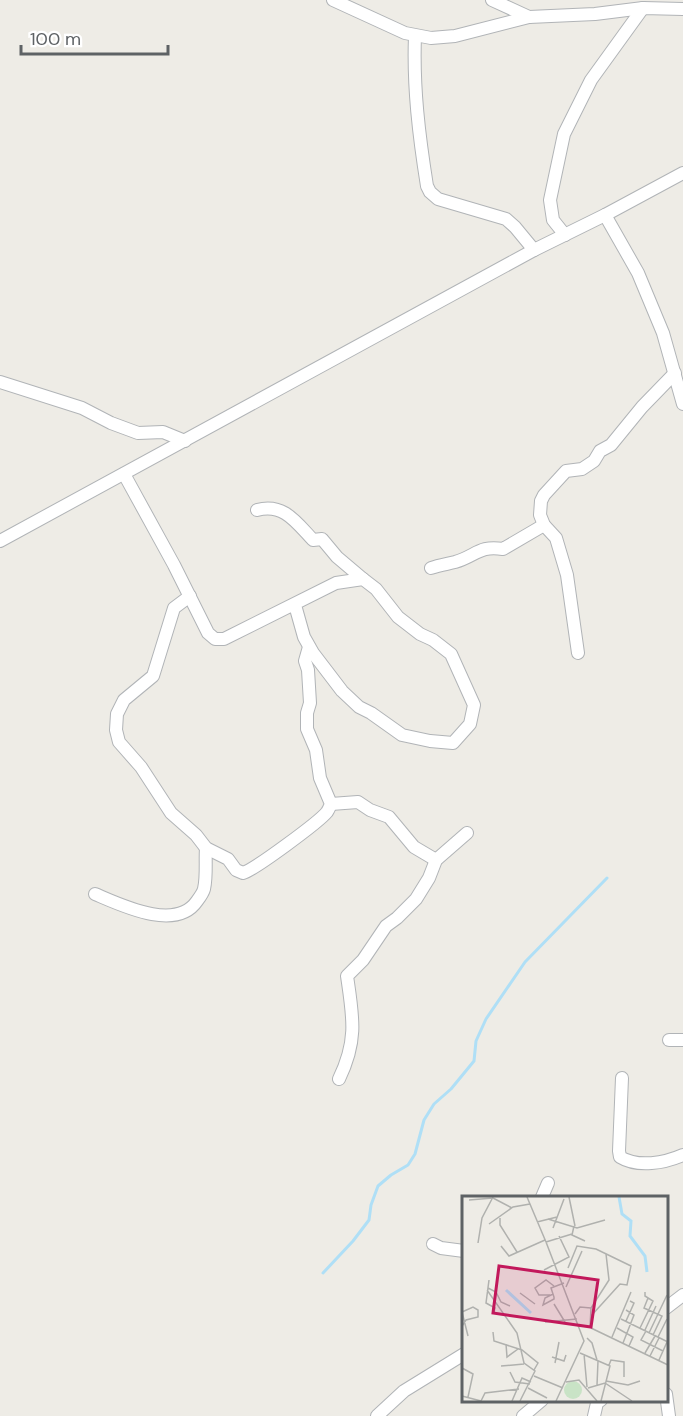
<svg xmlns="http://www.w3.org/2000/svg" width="683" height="1416" font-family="'DM Sans',sans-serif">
<rect width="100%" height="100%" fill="#eeece6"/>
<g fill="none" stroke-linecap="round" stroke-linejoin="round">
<!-- stream -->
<path stroke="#afdff6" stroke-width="3" d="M 323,1273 L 353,1241 L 369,1220 L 371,1205 L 378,1186 L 391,1175 L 408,1165 L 415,1154 L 424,1120 L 434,1104 L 451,1089 L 474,1061 L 476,1041 L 486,1019 L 525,962 L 607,878"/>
<!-- minor casing -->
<g stroke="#b1b4b7" stroke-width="14">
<g id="minor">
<path d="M 333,0 L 405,33 L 431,38 L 455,36 L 529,17 L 595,14 L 643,8 L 683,9"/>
<path d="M 492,0 L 529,17"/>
<path d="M 415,36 C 413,87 419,136 427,186 L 430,192 L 438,199 L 506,219 L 515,227 L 534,250"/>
<path d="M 605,215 L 638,273 L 663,333 L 683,404"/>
<path d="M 565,235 L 553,220 L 550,200 L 564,134 L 591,80 L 643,8"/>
<path d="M 0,382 L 82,408 L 111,423 L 138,433 L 163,432 L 185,441"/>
<path d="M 124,474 L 174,565 L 208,633 L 215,639 L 224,639 L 336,583 L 363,579 L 376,589 L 398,617 L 420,634 L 433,640 L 451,654 L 474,705 L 470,724 L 453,743 L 430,741 L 402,735 L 371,713 L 359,707 L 342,691 L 313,653 L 304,637 L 295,605"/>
<path d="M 257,510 C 284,503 296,522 313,540 L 322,539 L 337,557 L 363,579"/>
<path d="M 0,541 L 534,250 L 605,215 L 683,173"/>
<path d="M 431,568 C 439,565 447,564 455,562 C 476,556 479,545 503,549 L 544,525"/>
<path d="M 190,596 L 174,608 L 153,676 L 124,700 L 117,714 L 116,730 L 119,742 L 141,767 L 171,813 L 196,835 L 206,848 L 228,859 L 236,870 L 243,873 C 254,870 319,822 327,812 C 329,809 330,806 331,804 L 320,778 L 316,750 L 307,729 L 307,713 L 310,703 L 308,670 L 305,661 L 309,647"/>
<path d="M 578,653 L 567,575 L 556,538 L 544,525 L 540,515 L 541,501 L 544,495 L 566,471 L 582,469 L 594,461 L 600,451 L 611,445 L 642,407 L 675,373"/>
<path d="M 331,804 L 358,802 L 370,810 L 389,817 L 414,847 L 436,860"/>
<path d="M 95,894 C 121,905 176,932 197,901 C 200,897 203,893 204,889 C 207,876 205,861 206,848"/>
<path d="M 669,1040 L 683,1040"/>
<path d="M 622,1078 L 619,1151 L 620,1157 C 638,1168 665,1163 683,1155"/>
<path d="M 339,1079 C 358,1040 353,1017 347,976 L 363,960 L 386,926 L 397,918 L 416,899 L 429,878 L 436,860 L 467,833"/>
<path d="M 542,1197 L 548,1183"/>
<path d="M 433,1244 L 441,1248 L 464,1251"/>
<path d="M 666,1308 L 683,1295"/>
<path d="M 666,1394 L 669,1416"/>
<path d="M 377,1416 L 404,1391 L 464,1354"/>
<path d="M 523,1416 L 542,1400"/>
<path d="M 594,1416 L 597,1403 L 601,1400"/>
</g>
</g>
<!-- minor -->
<use href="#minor" stroke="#fff" stroke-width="12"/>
</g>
<!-- overview -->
<g transform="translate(462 1196)">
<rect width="206" height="206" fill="#eeece6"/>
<path d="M102 194a9 9 0 1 1 18 0a9 9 0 1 1-18 0Z" fill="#c9e3c6"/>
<path fill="none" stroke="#afdff6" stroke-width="3" d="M 157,1 L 160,18 L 169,25 L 168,40 L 183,60 L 185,76M 44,94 L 69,117"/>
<path fill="none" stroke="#b0b1ae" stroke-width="1.5" d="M 65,1 L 84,46M 107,1 L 113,30M 31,2 L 50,12M 7,4 L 31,2M 38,22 L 38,29 L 55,56M 86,23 L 115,32 L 143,24M 75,26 L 95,21M 27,28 L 51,11 L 68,8M 112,30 L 110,39 L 123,45M 91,32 L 102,3M 84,46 L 122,145 L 94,205M 84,46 L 110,38M 16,47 L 20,22 L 31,1M 39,50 L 47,60 L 83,44M 106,72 L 115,50 L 134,53 L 169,70 L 165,89 L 158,88 L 129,120M 82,74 L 107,61 L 97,40M 27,84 L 24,107 L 33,112 L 32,116M 104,91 L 120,55M 26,92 L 34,96 L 39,106 L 48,110M 25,94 L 55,137 L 62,167 L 73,175 L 58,205M 58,97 L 73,108M 91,98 L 83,102 L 81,109 L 92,103 L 92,101 L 89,92 L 102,87M 88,99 L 77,99 L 73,92 L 84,84 L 92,90M 186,102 L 182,112 L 200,120 L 191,139M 92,108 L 103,126M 0,116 L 11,111 L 16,114 L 16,121 L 4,124 L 0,130M 0,116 L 6,140M 113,118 L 118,111 L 129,112M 159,123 L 206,146M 164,125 L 172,107 L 168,105M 83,126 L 115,123M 128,131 L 129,112 L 147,84 L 144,58M 129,132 L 206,169M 155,132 L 171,141 L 167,150M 178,132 L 191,105 L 183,100 L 183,96M 183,134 L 194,110M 184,135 L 179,144 L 201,155M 31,136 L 32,145 L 60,154 L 76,167 L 72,174M 187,137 L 205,99M 150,141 L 169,96M 196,141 L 205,123M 125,142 L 130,147 L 135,164M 161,147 L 172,119 L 164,114M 44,148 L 45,161 L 56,153M 118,157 L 148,170 L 139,205M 183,157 L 193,140M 122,158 L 125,191M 188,160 L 197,142M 90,161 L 102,165 L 104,159M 197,164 L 205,146M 93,167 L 97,146M 147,169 L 149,164 L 162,166 L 162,181M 39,170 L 62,168M 0,172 L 11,178 L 6,201M 48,176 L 53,186 L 68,188M 72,180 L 101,192M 144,185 L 166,189 L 178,185M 104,186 L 117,184 L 135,205M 135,189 L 136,165M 66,192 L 85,202M 126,192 L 143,187 L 170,205M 0,200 L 19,205M 19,205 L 23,197 L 57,193M 50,205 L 60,182 L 69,186"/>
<path fill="#c2185b" fill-opacity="0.15" stroke="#c2185b" stroke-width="3" d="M 37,70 L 136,84 L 129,131 L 31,117 Z"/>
<rect width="206" height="206" fill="none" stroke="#5e6265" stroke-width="3"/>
</g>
<!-- scale -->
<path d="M21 45v9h147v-9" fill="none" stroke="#5e6265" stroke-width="3"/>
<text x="30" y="45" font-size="18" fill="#5e6265" stroke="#ffffff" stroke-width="4.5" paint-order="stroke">100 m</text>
</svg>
